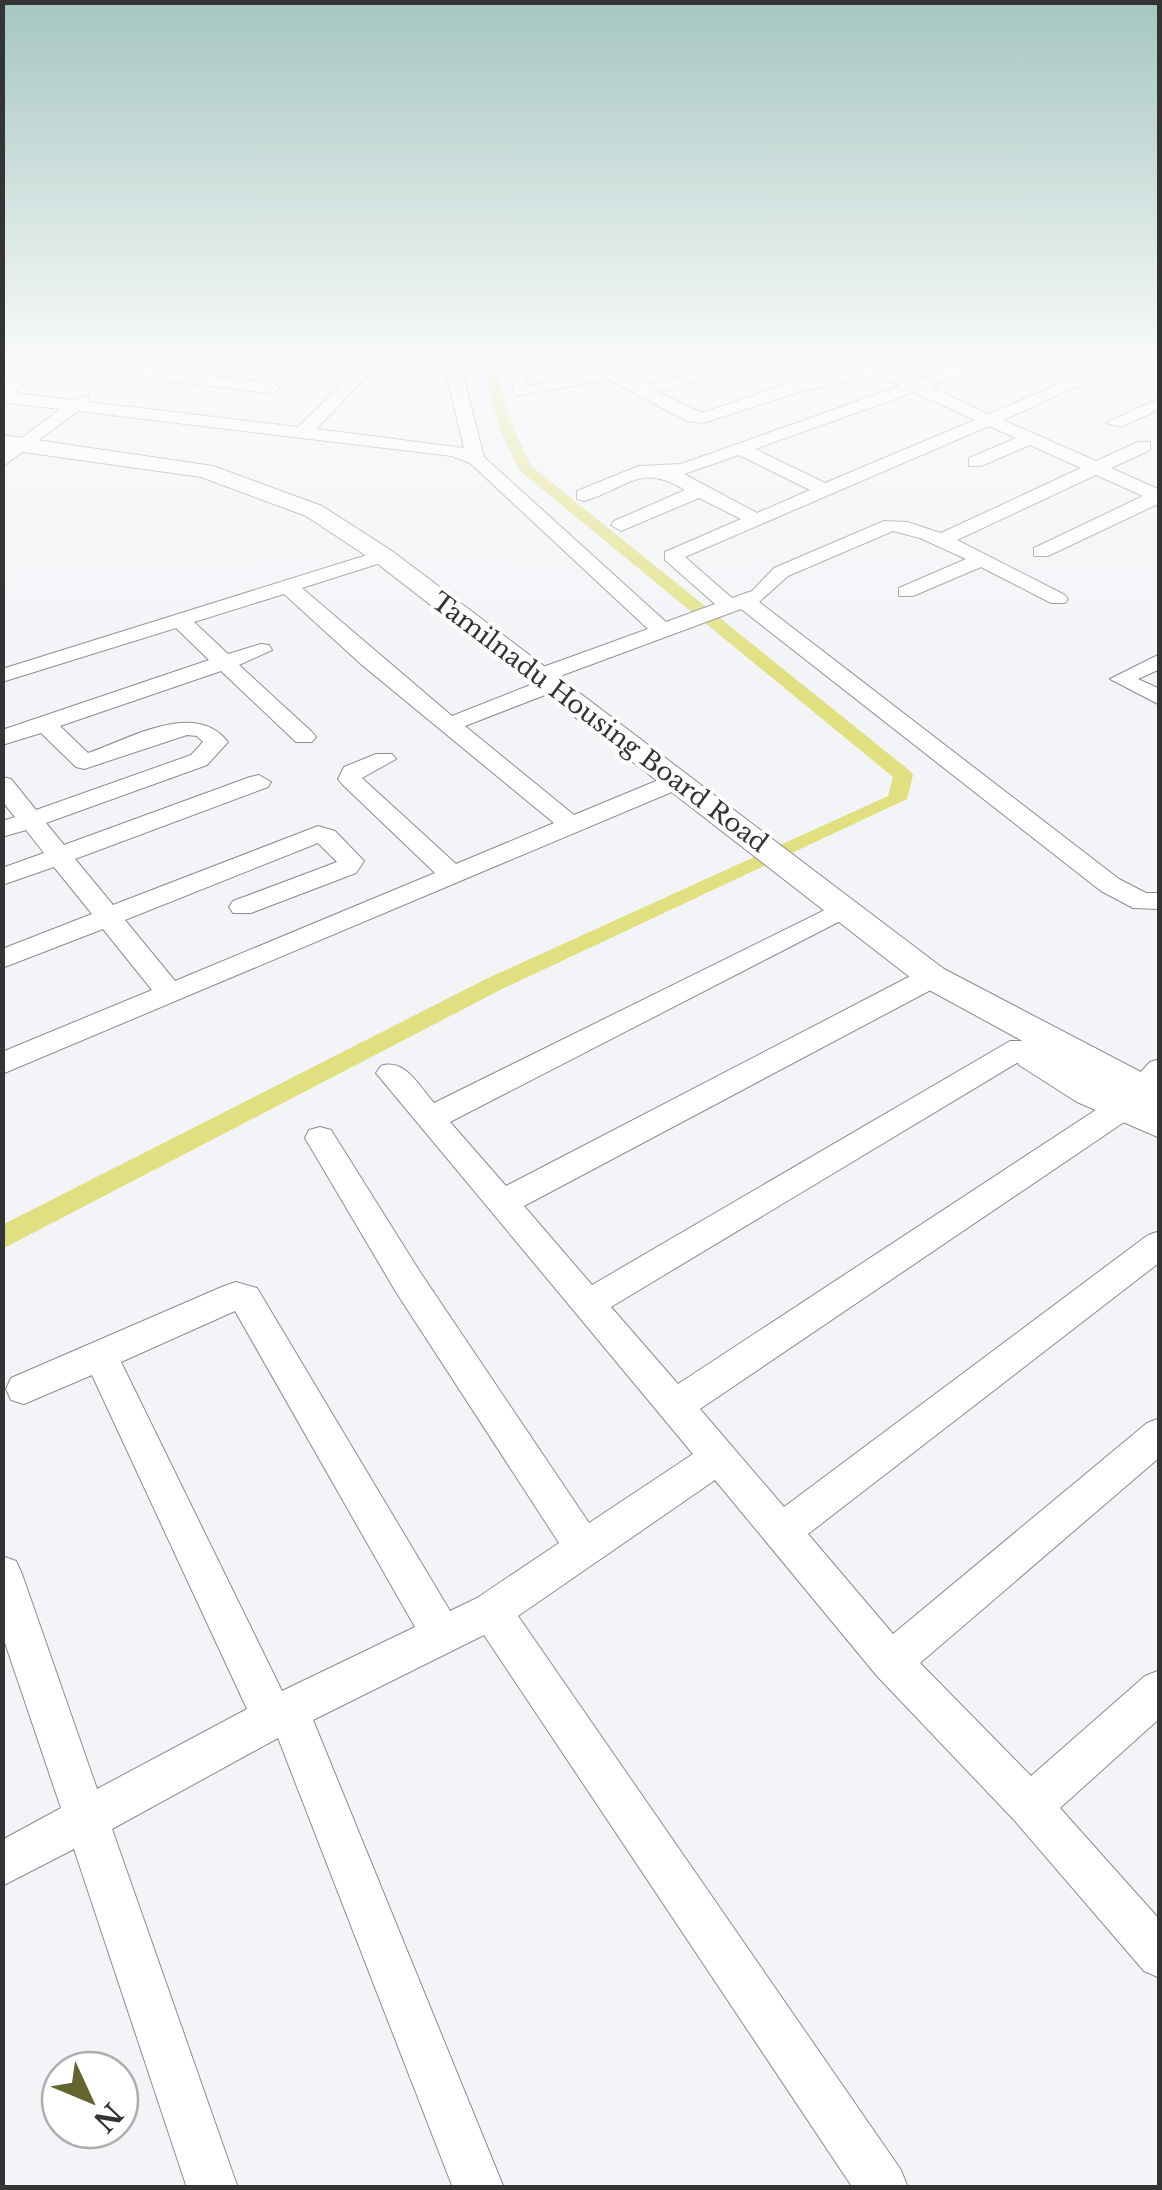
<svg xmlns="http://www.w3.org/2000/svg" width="1162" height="2190" font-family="'Libre Baskerville',serif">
<rect width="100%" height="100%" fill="#f2f4f7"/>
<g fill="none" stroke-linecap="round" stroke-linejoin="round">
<!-- canal -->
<path fill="#e1e081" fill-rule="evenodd" d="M 482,364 L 495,364 L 514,430 L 531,466 L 910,771 L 913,775 L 907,799 L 502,989 L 2,1249 L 2,1225 L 486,979 L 888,796 L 893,777 L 520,471 L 500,430 Z"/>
<!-- minor casing -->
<g stroke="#8c8d90" stroke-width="2">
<g id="minor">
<path d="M 31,364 L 49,364 L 13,393 L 71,400 L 88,396 L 89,402 L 298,427 L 362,364 L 379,364 L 316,429 L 464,448 L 444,364 L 460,364 L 484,457 L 666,622 L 715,604 L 665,560 L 665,552 L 741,519 L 699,498 L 621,531 L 611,525 L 614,521 L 685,490 C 639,462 629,488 584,501 L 577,499 L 577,491 L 639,466 L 681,464 L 900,386 L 874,374 L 796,393 L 703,423 L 687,421 L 608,379 L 516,396 L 506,364 L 522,364 L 528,386 L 610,369 L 645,385 L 704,371 L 704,377 L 658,392 L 702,413 L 785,385 L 876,364 L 915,381 L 963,364 L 985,364 L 929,387 L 989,414 L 1106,364 L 1127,364 L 1003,420 L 1096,461 L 1138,442 L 1150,442 L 1150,450 L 1111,468 L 1160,490 L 1160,503 L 1048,556 L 1034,556 L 1034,548 L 1143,496 L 1096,475 L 957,540 L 1065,595 L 1068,599 L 1065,603 L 1051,603 L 981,567 L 913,596 L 899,596 L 899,588 L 966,559 L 920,538 L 893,531 L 788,576 L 759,602 L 1119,879 L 1146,893 L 1160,893 L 1160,909 L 1133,908 L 1101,891 L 741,609 L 552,679 L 561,685 L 558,690 L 465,726 L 574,815 L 668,776 L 686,776 L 689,781 L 686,786 L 2,1074 L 2,1052 L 152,990 L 103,929 L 2,968 L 2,949 L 92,914 L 54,867 L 2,885 L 2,868 L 44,853 L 26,830 L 2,837 L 2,821 L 15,817 L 2,801 L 2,777 L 11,779 L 36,810 L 191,755 L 203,742 L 197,736 L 187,735 L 84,769 L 76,767 L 41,733 L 2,745 L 2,730 L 209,660 L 176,628 L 2,682 L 2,669 L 383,550 L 393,556 L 390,560 L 302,588 L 452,716 L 538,682 L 529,676 L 532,671 L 648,629 L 470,463 L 452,456 L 78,411 L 2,467 L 2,453 L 60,409 L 2,402 L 2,386 ZM 914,392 L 975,420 L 825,483 L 755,449 ZM 989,426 L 1016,438 L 969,458 L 969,466 L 981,466 L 1030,445 L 1081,468 L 941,533 L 907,522 L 884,521 L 774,568 L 752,591 L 732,598 L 685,557 ZM 739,455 L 810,490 L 757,513 L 684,474 ZM 284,594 L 362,665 L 554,823 L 456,864 L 362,778 L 396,759 L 392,754 L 376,754 L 344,767 L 338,779 L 342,784 L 435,873 L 175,981 L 125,920 L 318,843 L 337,862 L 233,901 L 229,907 L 233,913 L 251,913 L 356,873 L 364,861 L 335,831 L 318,826 L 113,905 L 75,859 L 268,787 L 271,782 L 259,775 L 250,777 L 64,845 L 46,823 L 207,765 L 228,742 C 195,699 129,739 88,753 L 60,726 L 221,671 L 296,742 L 312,742 L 316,737 L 312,732 L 239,665 L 272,650 L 269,645 L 261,644 L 228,654 L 194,622 Z"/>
<path d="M 54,364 L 101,364 L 272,383 L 280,388 L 272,393 L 62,369 Z"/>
<path d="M 289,364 L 306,364 L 295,371 L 289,369 Z"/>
<path d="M 1160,398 L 1160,409 L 1121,427 L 1106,423 Z"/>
<path d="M 1160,654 L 1160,669 L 1138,679 L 1160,689 L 1160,705 L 1110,679 Z"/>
<path d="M 843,901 L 852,903 L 856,909 L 852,915 L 450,1122 L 506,1186 L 922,970 L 942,970 L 946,977 L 942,984 L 524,1206 L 592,1285 L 1010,1041 L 1030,1041 L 1035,1048 L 1030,1055 L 611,1307 L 678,1384 L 1111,1100 L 1122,1097 L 1133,1100 L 1137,1108 L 1133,1116 L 700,1409 L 784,1507 L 1148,1235 L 1160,1231 L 1160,1262 L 808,1534 L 893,1634 L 1147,1423 L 1160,1418 L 1160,1457 L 920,1663 L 1031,1776 L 1145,1676 L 1160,1670 L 1160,1718 L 1060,1808 L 1160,1920 L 1160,1978 L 1144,1971 L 1015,1821 L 877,1676 L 715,1480 L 518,1616 L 901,2170 L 908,2188 L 853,2188 L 484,1635 L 313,1720 L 504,2188 L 453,2188 L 278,1738 L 112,1829 L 238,2188 L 187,2188 L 74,1849 L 2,1886 L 2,1840 L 61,1808 L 2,1634 L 2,1556 L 16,1561 L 22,1574 L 97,1789 L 247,1709 L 92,1375 L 24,1404 L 11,1400 L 6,1389 L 11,1378 L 224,1286 L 236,1282 L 257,1288 L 450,1611 L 477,1598 L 559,1543 L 396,1292 L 305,1138 L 309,1130 L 320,1127 L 331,1130 L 420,1272 L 589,1523 L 693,1454 L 376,1073 L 381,1066 C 405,1058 419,1086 434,1103 ZM 235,1311 L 415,1627 L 282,1691 L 121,1362 Z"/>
<path d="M 1160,1059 L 1160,1082 L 1145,1080 L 1140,1073 L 1150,1062 Z"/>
</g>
</g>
<!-- tertiary casing -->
<g stroke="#8c8d90" stroke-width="2">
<path id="tertiary" d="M 2,435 L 213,466 L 322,506 L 392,551 L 944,969 L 1160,1082 L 1160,1138 L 1077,1102 L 1019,1065 L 1014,1056 L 1019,1047 L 1028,1044 L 920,985 L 374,561 L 306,516 L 201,477 L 2,449 Z"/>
</g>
<!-- minor -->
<use href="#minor" fill="#fff" fill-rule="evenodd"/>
<!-- tertiary -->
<use href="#tertiary" fill="#fff" fill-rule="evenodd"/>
</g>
<!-- sky -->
<linearGradient id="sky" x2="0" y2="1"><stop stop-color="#a5c6bf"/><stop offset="0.54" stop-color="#f9fafb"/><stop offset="1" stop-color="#f9fafb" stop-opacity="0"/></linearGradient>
<rect width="1162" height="670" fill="url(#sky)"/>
<g text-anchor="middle" stroke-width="8" stroke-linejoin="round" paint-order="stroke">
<!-- far-street labels -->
<g font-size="25" fill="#333435" stroke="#fff">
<text transform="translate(600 722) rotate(37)" y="9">Tamilnadu Housing Board Road</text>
</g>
</g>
<!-- border -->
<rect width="1162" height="2190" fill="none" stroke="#333435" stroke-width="10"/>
<!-- north arrow -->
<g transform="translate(90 2100) rotate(134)"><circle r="48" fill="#ffffff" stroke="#adaeae" stroke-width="2.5"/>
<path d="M0-8L18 38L0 25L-18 38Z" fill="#646431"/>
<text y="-15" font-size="28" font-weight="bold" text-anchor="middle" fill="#333435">N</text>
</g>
</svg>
